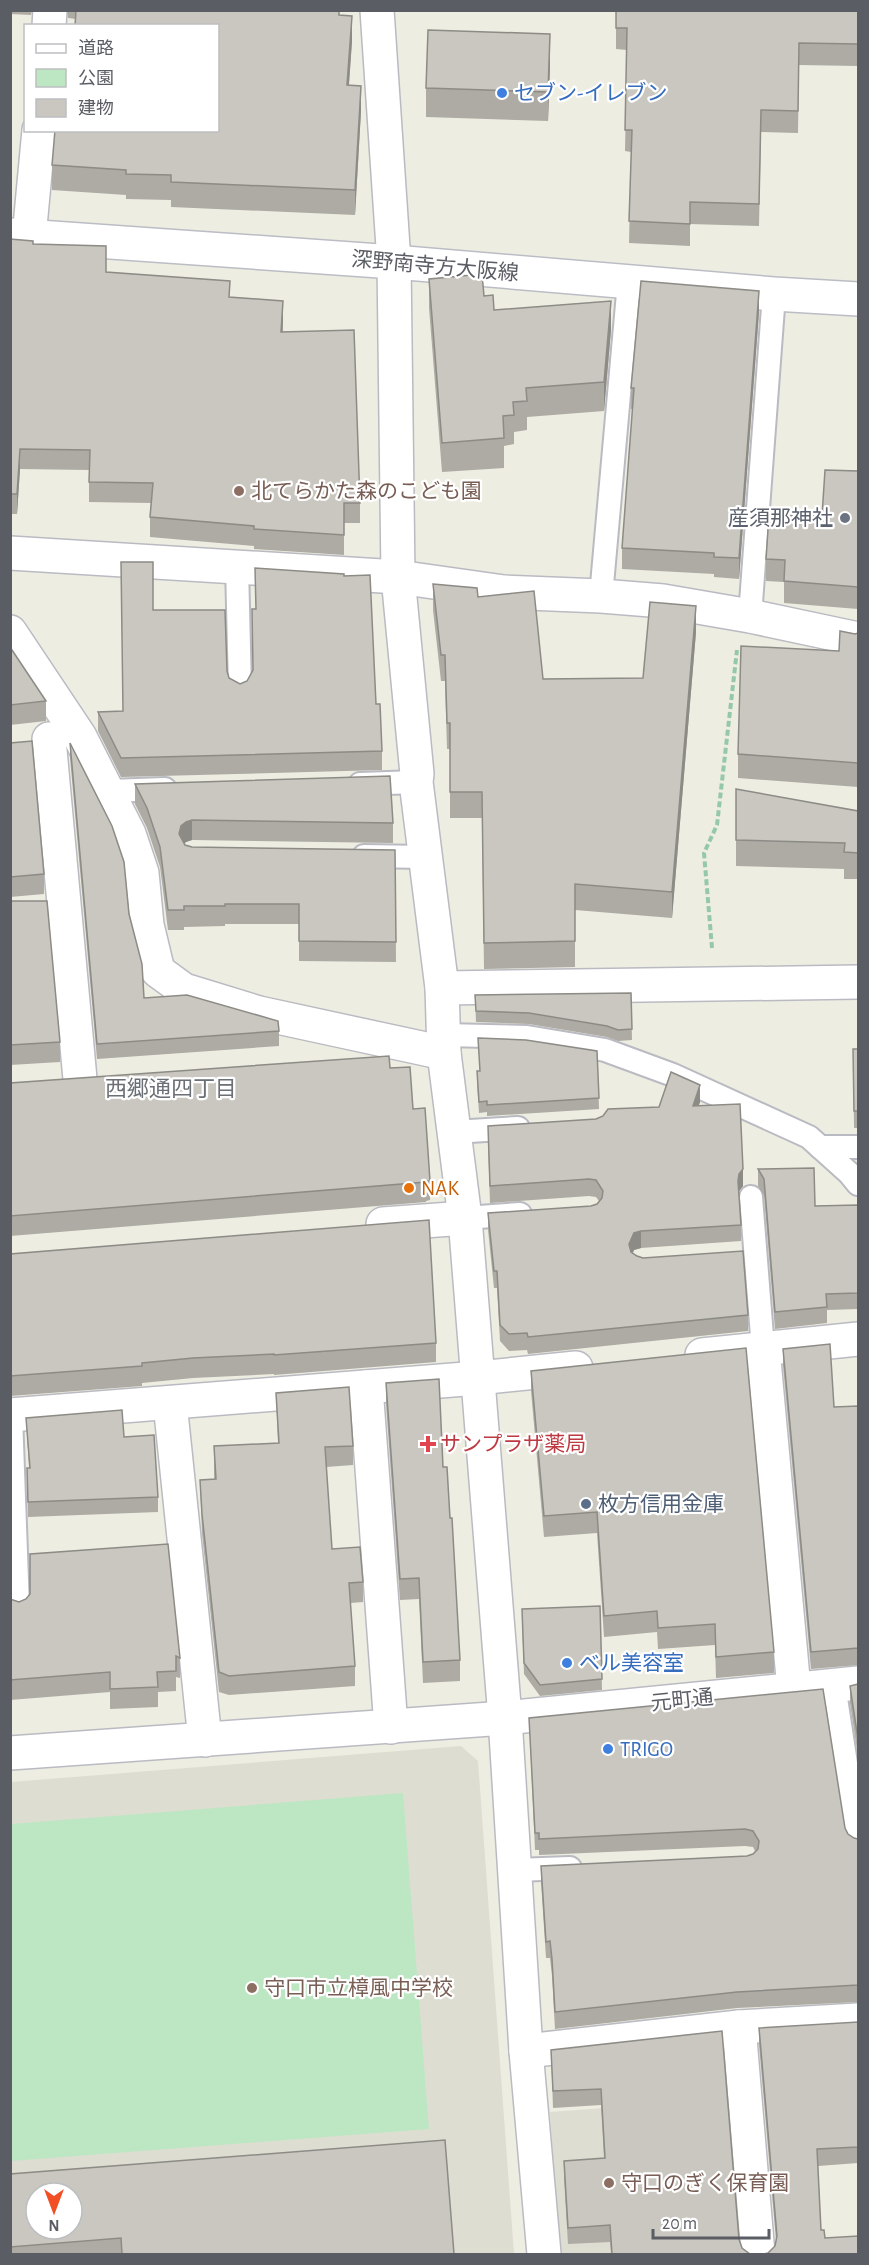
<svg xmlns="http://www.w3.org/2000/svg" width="869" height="2265" font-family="'Alegreya Sans','Noto Sans JP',sans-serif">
<rect width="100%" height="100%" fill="#eeede2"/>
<!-- education -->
<g fill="#deddd1" fill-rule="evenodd">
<path d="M 461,1746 L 478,1761 L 514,2254 L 11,2254 L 11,1782 ZM 36,2193 L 72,2193 L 72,2229 L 36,2229 Z"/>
<path d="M 659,2104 L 668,2254 L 559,2254 L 550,2112 Z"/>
</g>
<!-- green -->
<path fill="#bde7c3" d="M 403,1793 L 429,2129 L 11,2161 L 11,1824 Z"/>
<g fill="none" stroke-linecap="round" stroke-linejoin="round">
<!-- service casing -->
<g stroke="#babbc2" stroke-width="26">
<g id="service">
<path d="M 237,566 L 240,689"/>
<path d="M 601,596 L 629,282"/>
<path d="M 750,616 L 774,294"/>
<path d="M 360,784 L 416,782"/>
<path d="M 109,791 L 165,789"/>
<path d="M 364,856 L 425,857"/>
<path d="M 444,1035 L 527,1037 L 605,1050 L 673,1075 L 809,1137 L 849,1173 L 858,1184"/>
<path d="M 454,1132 L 518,1128"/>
<path d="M 820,1147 L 858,1147"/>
<path d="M 751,1197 L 763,1349"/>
<path d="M 465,1218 L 520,1214"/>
<path d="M 11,1415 L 18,1608"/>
<path d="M 834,1685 L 858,1842"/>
<path d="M 515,1870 L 570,1868"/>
</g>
</g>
<!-- minor casing -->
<g stroke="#babbc2" stroke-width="36">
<g id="minor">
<path d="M 377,10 L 394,262 L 398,577 L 417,774 L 416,782 L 442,988 L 444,1053 L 465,1218 L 505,1718 L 526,2051 L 544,2254"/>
<path d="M 49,26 L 50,10"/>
<path d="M 29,237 L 39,130"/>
<path d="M 10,553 L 398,577 L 504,592 L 601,596 L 663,601 L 750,616 L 858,639"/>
<path d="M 10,632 L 80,737 L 129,834 L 142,873 L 147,925 L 158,971 L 184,990 L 259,1013 L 444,1053"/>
<path d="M 49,739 L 80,1079"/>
<path d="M 442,988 L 858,982"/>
<path d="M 383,1224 L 465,1218"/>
<path d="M 763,1349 L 794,1689"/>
<path d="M 702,1355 L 858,1339"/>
<path d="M 366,1387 L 391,1727"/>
<path d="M 170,1403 L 205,1740"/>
<path d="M 10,1415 L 478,1378 L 576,1368"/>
<path d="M 10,1753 L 505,1718 L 858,1683"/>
<path d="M 739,2027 L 758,2254"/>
<path d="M 526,2051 L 739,2027 L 858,2020"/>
</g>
</g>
<!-- secondary casing -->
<g stroke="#bbbdc5" stroke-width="36">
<path id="secondary" d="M 10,235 L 394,262 L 774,294 L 858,299"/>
</g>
<!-- path -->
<path stroke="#95c8ab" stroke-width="4" stroke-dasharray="6 3" stroke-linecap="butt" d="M 712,948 L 704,853 L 717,825 L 737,650"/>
<!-- service -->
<use href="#service" stroke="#fff" stroke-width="22"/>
<!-- minor -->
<use href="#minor" stroke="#fff" stroke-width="33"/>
<!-- secondary -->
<use href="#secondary" stroke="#fff" stroke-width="33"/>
</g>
<!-- wall -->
<g fill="#adaba4">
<path d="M 10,10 L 32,10 L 31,15 L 10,14 Z"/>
<path d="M 67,10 L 339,10 L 339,15 L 352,41 L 349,85 L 361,111 L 355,215 L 171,207 L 171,200 L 126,199 L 126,195 L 52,190 L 52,165 L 218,130 L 76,19 L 68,18 Z"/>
<path d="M 616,10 L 858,10 L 858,66 L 799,65 L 798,133 L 761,132 L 759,226 L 690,224 L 690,246 L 629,243 L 631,152 L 625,151 L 627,50 L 616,49 Z"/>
<path d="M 550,64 L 548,121 L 426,117 L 426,88 Z"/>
<path d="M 10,239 L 33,244 L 106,272 L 230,297 L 283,321 L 283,332 L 360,503 L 360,523 L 344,523 L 344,555 L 254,549 L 254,546 L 150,537 L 150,517 L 151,503 L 89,502 L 89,470 L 20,469 L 17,514 L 10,514 Z"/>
<path d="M 429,279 L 484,296 L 494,310 L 611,330 L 604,411 L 527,417 L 527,430 L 514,432 L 514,444 L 504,446 L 504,468 L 442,472 L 429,308 Z"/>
<path d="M 759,312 L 739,579 L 714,577 L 714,574 L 622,569 L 622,548 L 633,409 L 631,409 L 631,388 Z"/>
<path d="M 858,471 L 858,609 L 784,603 L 784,582 L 766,581 L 766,559 L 822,516 Z"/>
<path d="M 433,584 L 478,597 L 543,679 L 643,678 L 696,632 L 672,918 L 575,910 L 575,967 L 484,969 L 482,818 L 450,818 L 450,749 L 447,749 L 445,681 L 441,681 L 433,610 Z"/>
<path d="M 153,610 L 227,671 L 229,678 L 240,684 L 376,704 L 382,751 L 382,770 L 121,777 L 98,731 L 98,712 L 123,711 Z"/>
<path d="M 858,633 L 858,787 L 738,778 L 738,754 L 839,651 L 855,634 Z"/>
<path d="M 10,647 L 46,701 L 46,721 L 10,725 Z"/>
<path d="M 10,743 L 44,874 L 44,894 L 10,897 Z"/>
<path d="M 70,743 L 129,914 L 144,998 L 279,1031 L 279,1046 L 97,1059 L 70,758 Z"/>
<path d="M 135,784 L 393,823 L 393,843 L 192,840 L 186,842 L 184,844 L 185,845 L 192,847 L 395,850 L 396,962 L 299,961 L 299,924 L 225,924 L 225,926 L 184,927 L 184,930 L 168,930 L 160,867 L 147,828 L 135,804 Z"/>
<path d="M 736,789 L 858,811 L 858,879 L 844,879 L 844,869 L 736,866 Z"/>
<path d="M 10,901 L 60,1042 L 60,1062 L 10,1065 Z"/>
<path d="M 631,993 L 632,1040 L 618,1041 L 607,1037 L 529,1024 L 476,1022 L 475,995 Z"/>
<path d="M 478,1038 L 597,1051 L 599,1109 L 487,1116 L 487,1112 L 479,1113 L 477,1082 L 477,1071 L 480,1071 Z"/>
<path d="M 853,1049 L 858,1049 L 858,1128 L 854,1128 Z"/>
<path d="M 390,1068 L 413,1109 L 430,1181 L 430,1200 L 426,1201 L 426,1202 L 10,1236 L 10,1083 Z"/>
<path d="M 700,1102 L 698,1106 L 743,1186 L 739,1191 L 739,1194 L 741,1225 L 741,1241 L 641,1248 L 634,1250 L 633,1253 L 637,1256 L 748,1315 L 748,1331 L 528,1354 L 527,1350 L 509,1351 L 500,1341 L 497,1288 L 494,1288 L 488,1230 L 488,1213 L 591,1206 L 597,1204 L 599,1201 L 596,1197 L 589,1196 L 490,1203 L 488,1143 L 596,1119 L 659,1107 Z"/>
<path d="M 758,1169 L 815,1206 L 858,1205 L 858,1309 L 827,1310 L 827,1323 L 775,1329 L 764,1196 L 758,1186 Z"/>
<path d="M 10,1254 L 436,1343 L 436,1362 L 274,1375 L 274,1374 L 193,1378 L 142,1383 L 142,1386 L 10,1396 Z"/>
<path d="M 783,1349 L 834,1407 L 858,1406 L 858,1665 L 811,1669 L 783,1366 Z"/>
<path d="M 531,1371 L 774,1652 L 774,1673 L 716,1678 L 715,1645 L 658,1649 L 657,1632 L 604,1637 L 597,1533 L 544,1537 L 531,1391 Z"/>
<path d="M 386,1383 L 443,1467 L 450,1518 L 460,1660 L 460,1681 L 423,1683 L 419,1599 L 400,1600 L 386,1404 Z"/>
<path d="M 276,1393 L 353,1446 L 353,1465 L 326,1467 L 332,1549 L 363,1582 L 363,1602 L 350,1603 L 355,1666 L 355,1686 L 229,1695 L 219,1692 L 202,1533 L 200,1480 L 214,1479 L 214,1446 L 278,1443 Z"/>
<path d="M 26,1418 L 124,1437 L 158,1497 L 158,1512 L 28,1517 L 27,1468 L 29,1468 Z"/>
<path d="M 10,1599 L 180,1658 L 180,1678 L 176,1677 L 176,1691 L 158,1692 L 158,1707 L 110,1709 L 110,1692 L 10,1700 Z"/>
<path d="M 600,1606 L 602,1690 L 540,1696 L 524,1674 L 522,1620 Z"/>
<path d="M 858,1684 L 858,1756 L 850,1703 L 850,1686 Z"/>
<path d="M 529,1718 L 845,1828 L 848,1834 L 854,1838 L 858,1839 L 858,2002 L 737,2008 L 555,2029 L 552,1976 L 550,1958 L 546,1958 L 541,1882 L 541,1866 L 747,1856 L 753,1854 L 755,1851 L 753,1847 L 745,1846 L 539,1855 L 539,1850 L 535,1850 Z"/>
<path d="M 858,2022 L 858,2163 L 818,2166 L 821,2230 L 768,2253 L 775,2246 L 776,2241 L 759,2045 L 759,2028 Z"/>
<path d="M 722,2031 L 739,2239 L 742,2248 L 750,2254 L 752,2254 L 611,2254 L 610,2242 L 568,2244 L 564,2178 L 564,2161 L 604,2158 L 601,2105 L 553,2108 L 551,2050 Z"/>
<path d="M 10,2174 L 454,2254 L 10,2254 Z"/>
</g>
<!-- shaded-wall -->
<g fill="#8d8b86">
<path d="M 352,16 L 352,41 L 347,110 L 347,85 Z"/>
<path d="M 550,34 L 550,64 L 548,121 L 548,92 Z"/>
<path d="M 361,86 L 361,111 L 355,215 L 355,190 Z"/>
<path d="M 759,291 L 759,312 L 739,579 L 739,558 Z"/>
<path d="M 283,301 L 283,321 L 281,352 L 281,332 Z"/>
<path d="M 611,301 L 611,330 L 604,411 L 604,382 Z"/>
<path d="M 20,449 L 20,469 L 17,514 L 17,494 Z"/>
<path d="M 696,606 L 696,632 L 672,918 L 672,892 Z"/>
<path d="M 192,820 L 192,840 L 186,842 L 181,847 L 179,834 L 181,826 L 186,822 Z"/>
<path d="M 700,1085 L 700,1102 L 693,1123 L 693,1106 Z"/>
<path d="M 743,1169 L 743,1186 L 739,1191 L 738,1198 L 738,1181 L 739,1174 Z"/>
<path d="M 641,1231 L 641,1248 L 634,1250 L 629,1261 L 629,1244 L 634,1233 Z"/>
</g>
<!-- building -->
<g fill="#c9c7bf" stroke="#8d8b86" stroke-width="1.5" fill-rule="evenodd">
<path d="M 76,10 L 339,10 L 339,15 L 352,16 L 347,85 L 361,86 L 355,190 L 171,182 L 171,175 L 126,174 L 126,170 L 52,165 L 55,130 L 218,130 L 218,26 L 75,26 Z"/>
<path d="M 616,10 L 858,10 L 858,44 L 799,43 L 798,111 L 761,110 L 759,204 L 690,202 L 690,224 L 629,221 L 632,130 L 625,130 L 627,28 L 616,28 Z"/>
<path d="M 428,30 L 550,34 L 548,92 L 426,88 Z"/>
<path d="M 10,239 L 33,241 L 33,244 L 106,246 L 106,272 L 230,281 L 229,297 L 283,301 L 281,332 L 354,330 L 360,503 L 344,503 L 344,535 L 254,529 L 254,526 L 150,517 L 153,483 L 89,482 L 90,450 L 20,449 L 17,494 L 10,494 Z"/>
<path d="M 482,274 L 484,296 L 493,295 L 494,310 L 611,301 L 604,382 L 526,388 L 527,401 L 513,402 L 514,415 L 503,416 L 504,438 L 442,443 L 429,279 Z"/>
<path d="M 641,281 L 759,291 L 739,558 L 714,557 L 714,553 L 622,548 L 634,388 L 631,388 Z"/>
<path d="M 825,470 L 858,471 L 858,587 L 784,581 L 785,560 L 766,559 L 769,515 L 822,516 Z"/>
<path d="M 121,562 L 153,562 L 153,610 L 225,610 L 227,671 L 229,678 L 240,684 L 247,681 L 253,670 L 252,609 L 256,609 L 255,568 L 344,574 L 344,576 L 370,575 L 376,704 L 380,704 L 382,751 L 121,758 L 98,712 L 123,711 Z"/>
<path d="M 433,584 L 477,588 L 478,597 L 534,591 L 543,679 L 643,678 L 650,602 L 696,606 L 672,892 L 575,884 L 575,941 L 484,943 L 482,792 L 450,792 L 450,723 L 447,723 L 445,655 L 441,655 Z"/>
<path d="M 840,631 L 855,634 L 858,633 L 858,763 L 738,754 L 741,646 L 839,651 Z"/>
<path d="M 10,647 L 46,701 L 10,705 Z"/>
<path d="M 32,741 L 44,874 L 10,877 L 10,743 Z"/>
<path d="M 70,743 L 112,826 L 124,862 L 129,914 L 142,964 L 144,998 L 187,995 L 278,1021 L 279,1031 L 97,1044 Z"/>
<path d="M 390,776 L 393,823 L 192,820 L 186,822 L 181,826 L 179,834 L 185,845 L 192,847 L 395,850 L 396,942 L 299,941 L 299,904 L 225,904 L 225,906 L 184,906 L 184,910 L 168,910 L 160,847 L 147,808 L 135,784 Z"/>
<path d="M 736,789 L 858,811 L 858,853 L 844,852 L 845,843 L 736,840 Z"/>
<path d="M 10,901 L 47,901 L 60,1042 L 10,1045 Z"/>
<path d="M 631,993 L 632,1029 L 618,1030 L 607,1026 L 529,1013 L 476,1011 L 475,995 Z"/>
<path d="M 478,1038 L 526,1040 L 597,1051 L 599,1098 L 487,1105 L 487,1101 L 479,1102 L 477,1071 L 480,1071 Z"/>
<path d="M 853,1049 L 858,1049 L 858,1111 L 854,1111 Z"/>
<path d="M 389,1056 L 390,1068 L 410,1067 L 413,1109 L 425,1108 L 430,1181 L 426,1181 L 426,1182 L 10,1216 L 10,1083 Z"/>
<path d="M 671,1072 L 700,1085 L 693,1106 L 740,1104 L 743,1169 L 739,1174 L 738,1181 L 741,1225 L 641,1231 L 634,1233 L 629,1244 L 631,1252 L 637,1256 L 643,1258 L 743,1251 L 748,1315 L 528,1337 L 527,1333 L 509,1334 L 500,1325 L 497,1271 L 494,1271 L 488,1213 L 591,1206 L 597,1204 L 602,1198 L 603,1191 L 596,1180 L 589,1179 L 490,1186 L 488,1126 L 596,1119 L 603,1116 L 608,1109 L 659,1107 Z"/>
<path d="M 814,1168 L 815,1206 L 858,1205 L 858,1293 L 826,1294 L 827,1307 L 775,1312 L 764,1179 L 758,1169 Z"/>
<path d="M 429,1220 L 436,1343 L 274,1355 L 274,1354 L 193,1358 L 142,1363 L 142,1366 L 10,1376 L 10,1254 Z"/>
<path d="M 830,1344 L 834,1407 L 858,1406 L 858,1648 L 811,1652 L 783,1349 Z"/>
<path d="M 746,1348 L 774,1652 L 716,1657 L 715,1624 L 658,1628 L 657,1611 L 604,1616 L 597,1512 L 544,1516 L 531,1371 Z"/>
<path d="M 439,1379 L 443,1467 L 447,1467 L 450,1518 L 452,1518 L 460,1660 L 423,1662 L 419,1578 L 400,1579 L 386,1383 Z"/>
<path d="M 349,1387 L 353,1446 L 325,1447 L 332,1549 L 360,1547 L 363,1582 L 349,1583 L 355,1666 L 229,1676 L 219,1672 L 202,1514 L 200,1480 L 216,1479 L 214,1446 L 279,1443 L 276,1393 Z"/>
<path d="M 122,1410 L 124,1437 L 154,1435 L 158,1497 L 28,1502 L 27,1468 L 30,1468 L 26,1418 Z"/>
<path d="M 168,1544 L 180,1658 L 176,1656 L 176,1671 L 157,1672 L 158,1687 L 110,1689 L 110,1672 L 10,1680 L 10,1599 L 19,1602 L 26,1599 L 30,1594 L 30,1554 Z"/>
<path d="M 600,1606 L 602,1679 L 540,1685 L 524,1663 L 522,1609 Z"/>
<path d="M 858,1684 L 858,1739 L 850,1686 Z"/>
<path d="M 823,1689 L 845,1828 L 848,1834 L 854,1838 L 858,1839 L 858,1985 L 737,1992 L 555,2012 L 552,1959 L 550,1941 L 546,1942 L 541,1866 L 747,1856 L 753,1854 L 758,1849 L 759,1841 L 753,1831 L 745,1829 L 539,1839 L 539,1833 L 535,1833 L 529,1718 Z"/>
<path d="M 858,2022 L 858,2147 L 817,2149 L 821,2230 L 824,2230 L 825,2238 L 858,2236 L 858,2254 L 764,2254 L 768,2253 L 775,2246 L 777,2236 L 759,2028 Z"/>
<path d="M 722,2031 L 739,2239 L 742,2248 L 750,2254 L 752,2254 L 612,2254 L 610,2225 L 568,2228 L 564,2161 L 605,2158 L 601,2089 L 553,2091 L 551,2050 Z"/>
<path d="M 445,2140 L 454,2254 L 122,2254 L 121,2238 L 10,2247 L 10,2174 ZM 36,2193 L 72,2193 L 72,2229 L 36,2229 Z"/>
</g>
<!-- markers -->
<g fill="#3f7fe0" stroke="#fff" stroke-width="2">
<circle cx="502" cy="93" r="6"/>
<circle cx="567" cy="1663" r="6"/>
<circle cx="608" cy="1749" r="6"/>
</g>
<g fill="#8d6e63" stroke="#fff" stroke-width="2">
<circle cx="239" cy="491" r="6"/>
<circle cx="252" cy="1988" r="6"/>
<circle cx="609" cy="2183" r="6"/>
</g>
<circle fill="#6b7280" stroke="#fff" stroke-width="2" cx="845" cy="518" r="6"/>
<circle fill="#e8710a" stroke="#fff" stroke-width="2" cx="409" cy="1188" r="6"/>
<path fill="#e0444e" stroke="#fff" stroke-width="2" d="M425 1435h6v6h6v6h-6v6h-6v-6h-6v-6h6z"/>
<circle fill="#5c6f8a" stroke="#fff" stroke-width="2" cx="586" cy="1504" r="6"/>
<g text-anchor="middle" stroke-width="4.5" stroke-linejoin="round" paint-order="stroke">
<!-- shop labels -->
<g font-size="21" fill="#366cbe" stroke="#fff" text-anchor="start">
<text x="514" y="100">セブン-イレブン</text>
<text x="579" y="1670">ベル美容室</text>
<text x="620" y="1756">TRIGO</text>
</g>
<!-- street labels -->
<g font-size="21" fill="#5a5d64" stroke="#fff">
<text transform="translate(435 266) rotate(5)" y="7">深野南寺方大阪線</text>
<text transform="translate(682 1700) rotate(-6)" y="7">元町通</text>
</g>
<!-- education labels -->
<g font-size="21" fill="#785e54" stroke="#fff" text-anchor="start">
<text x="251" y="498">北てらかた森のこども園</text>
<text x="264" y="1995">守口市立樟風中学校</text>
<text x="621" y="2190">守口のぎく保育園</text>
</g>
<!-- worship labels -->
<g font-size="21" fill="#5b616d" stroke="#fff" text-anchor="end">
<text x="833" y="525">産須那神社</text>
</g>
<!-- food labels -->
<g font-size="21" fill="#c56008" stroke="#fff" text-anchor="start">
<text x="421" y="1195">NAK</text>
</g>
<!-- health labels -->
<g font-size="21" fill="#be3a42" stroke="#fff" text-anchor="start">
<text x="440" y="1451">サンプラザ薬局</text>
</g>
<!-- service labels -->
<g font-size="21" fill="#4e5e75" stroke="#fff" text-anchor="start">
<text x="598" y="1511">枚方信用金庫</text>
</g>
<!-- neighbourhood labels -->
<g font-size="22" fill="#6b6f76" stroke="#fff">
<text x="171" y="1096">西郷通四丁目</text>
</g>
</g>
<!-- border -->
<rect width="869" height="2265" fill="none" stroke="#5a5d64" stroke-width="24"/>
<!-- legend -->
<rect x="24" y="24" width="195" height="108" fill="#ffffff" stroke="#bdbec1" stroke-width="1.5"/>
<rect x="36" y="44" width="30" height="9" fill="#ffffff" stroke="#bdbec1" stroke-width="1.5"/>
<text x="78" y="54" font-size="18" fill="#5a5d64">道路</text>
<rect x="36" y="69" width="30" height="18" fill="#bde7c3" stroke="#bdbec1" stroke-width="1.5"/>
<text x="78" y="84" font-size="18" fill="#5a5d64">公園</text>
<rect x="36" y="99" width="30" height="18" fill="#c9c7bf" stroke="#bdbec1" stroke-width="1.5"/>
<text x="78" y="114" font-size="18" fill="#5a5d64">建物</text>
<!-- north arrow -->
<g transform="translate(54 2211) rotate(180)"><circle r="28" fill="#ffffff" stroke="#bdbec1" stroke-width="1.5"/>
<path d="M0-4.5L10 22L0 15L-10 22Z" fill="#f25024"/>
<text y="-9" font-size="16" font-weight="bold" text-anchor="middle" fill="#5a5d64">N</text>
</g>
<!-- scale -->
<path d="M653 2229v9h116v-9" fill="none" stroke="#5a5d64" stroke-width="3"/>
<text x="662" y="2229" font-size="18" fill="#5a5d64" stroke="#ffffff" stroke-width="4.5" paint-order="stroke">20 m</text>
</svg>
